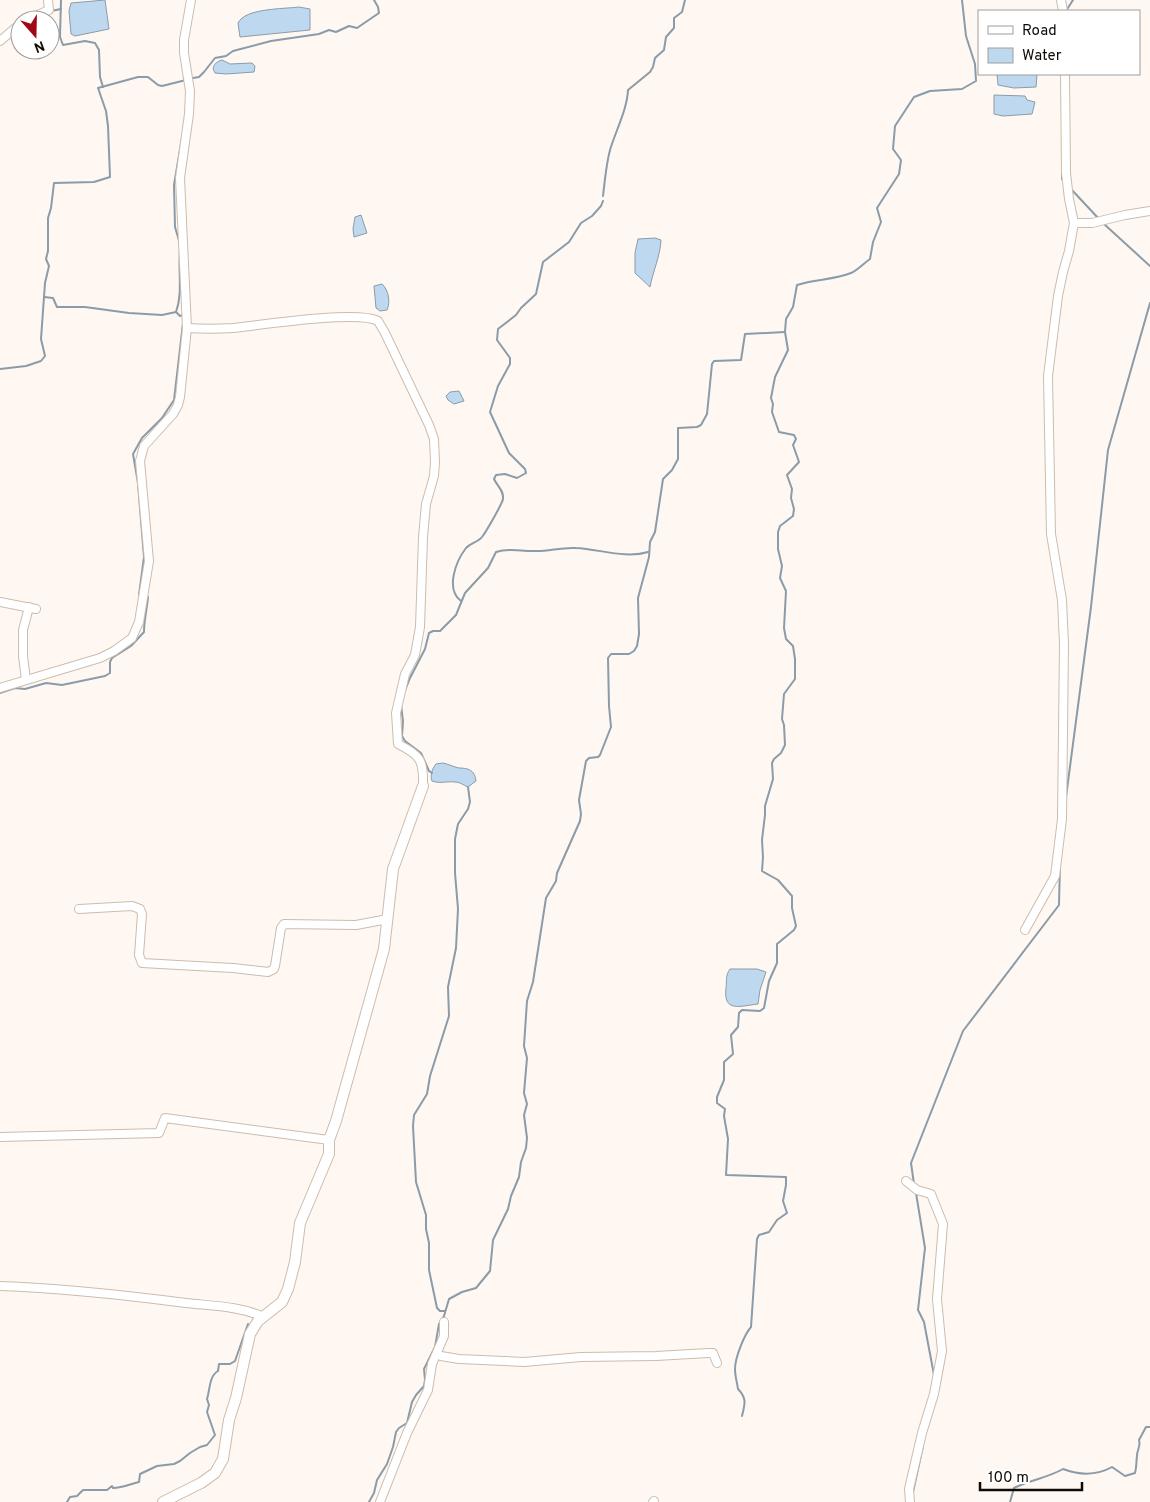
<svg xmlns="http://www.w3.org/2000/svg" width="1150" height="1502" font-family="Overpass,sans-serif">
<rect width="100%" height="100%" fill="#fff8f2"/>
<!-- water -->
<g fill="#bed9ef" stroke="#8a9ba9">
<path d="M 105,0 L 109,29 L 75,36 L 71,34 L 69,11 L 71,3 Z"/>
<path d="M 299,7 L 310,9 L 310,30 L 240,37 L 238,23 C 245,8 284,9 299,7 Z"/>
<path d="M 222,60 L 230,64 L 252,63 L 255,66 L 254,72 L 226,74 L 215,73 L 213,69 C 214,64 216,62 222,60 Z"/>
<path d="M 997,74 L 1037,74 L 1036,87 L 1014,88 L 998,85 Z"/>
<path d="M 994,95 L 1025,96 L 1027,100 L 1035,102 L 1032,114 L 1003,116 L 994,114 Z"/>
<path d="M 361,215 L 367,233 L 354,237 L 353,229 L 355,217 Z"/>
<path d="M 655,238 L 661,240 C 660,257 653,271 650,287 L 635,273 L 635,253 L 638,239 Z"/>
<path d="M 382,284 C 388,289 391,302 387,310 L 380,311 L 376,308 L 374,286 Z"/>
<path d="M 459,391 L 464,401 L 454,404 L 448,400 L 446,396 L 450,392 Z"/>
<path d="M 443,763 C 448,764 454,767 459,768 C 468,768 475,770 476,781 L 468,787 C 463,785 460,782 455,782 C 447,781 441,784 432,781 C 430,775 432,769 436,764 Z"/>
<path d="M 730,969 L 757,969 L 766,972 L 760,990 L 758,1004 C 740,1006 723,1013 726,988 C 727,981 725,976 730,969 Z"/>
</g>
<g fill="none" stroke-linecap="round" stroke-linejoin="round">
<!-- stream -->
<g stroke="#8a9ba9" stroke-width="2">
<path d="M 61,0 L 60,37 L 63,45 L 85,41 L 95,43 L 99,50 L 100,77 L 103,87"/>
<path d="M 51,11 L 61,9"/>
<path d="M 1066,11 L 1073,0"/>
<path d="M 193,78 L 199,77 L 204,72 L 215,58 L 226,56 L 233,51 L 271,41 L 319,34 L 329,30 L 336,32 L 349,26 L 357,28 L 379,13 L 378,7 L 374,0"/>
<path d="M 1062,166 L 1062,179 L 1065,182"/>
<path d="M 1071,189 L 1099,219"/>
<path d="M 603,196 C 605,180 606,165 610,150 C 616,130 627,110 628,90 L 650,72 L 653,67 L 655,58 L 664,50 L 666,37 L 674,28 L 674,18 L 682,12 L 685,0"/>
<path d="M 1104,224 L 1150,266"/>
<path d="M 180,244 L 175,227 L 174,185 L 182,138"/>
<path d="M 180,251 C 178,272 183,293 176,312 L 180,316 L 183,315"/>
<path d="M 44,297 L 53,298 L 57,307 L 85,307 L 129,313 L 162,315 L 176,312"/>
<path d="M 0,369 L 26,366 L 41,361 L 45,356 L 41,339 L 45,283 L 49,266 L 46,259 L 48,251 L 48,218 L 51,208 L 54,183 L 94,182 L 110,177 L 108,126 L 106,111 L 98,88 L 138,77 L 148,77 L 158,85 L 162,86 L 186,80 L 186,81"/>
<path d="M 139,595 L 144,557 L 138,483 L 133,454 L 142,438 L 162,418 L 174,400 L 183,323"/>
<path d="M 461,601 C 445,589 456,561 466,548 C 471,543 478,542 482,537 C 486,532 502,504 503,499 C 504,490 497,486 494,479 L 496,475 L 505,474 L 517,478 L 526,473 L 525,469 L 509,453 L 490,412 L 498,386 L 510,364 L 510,358 L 497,340 L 498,329 L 516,315 L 521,308 L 536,294 L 543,262 L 569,242 L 581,223 L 592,216 L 601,206 L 603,201"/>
<path d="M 0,693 L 15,688 L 25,689 L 46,683 L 62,685 L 105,676 L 110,673 L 110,662 L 112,658 L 131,646 L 144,632 C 144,620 147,609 148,597"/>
<path d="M 404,693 L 410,678 L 425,649 L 429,633 L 433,631 L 440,631 L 456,615 L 465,593 L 488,568 L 496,552 C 511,547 522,552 537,551 C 550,551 562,547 576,548 C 599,549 626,559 648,552"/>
<path d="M 401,705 L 403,721 L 402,736 L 405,741 L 421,753 L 429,771 L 432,773"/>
<path d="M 1066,797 L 1091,607 L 1108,450 L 1150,303"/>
<path d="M 914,1184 L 911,1163 L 963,1031 L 1059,905 L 1060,861"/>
<path d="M 916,1193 L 925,1248 L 918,1310 L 924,1322 L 934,1375"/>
<path d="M 445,1311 L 440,1311 L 437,1308 L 429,1270 L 429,1243 L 426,1229 L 426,1215 L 416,1182 L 413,1126 L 414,1115 L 427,1094 L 430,1076 L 449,1016 L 448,987 L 456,948 L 458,909 L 455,873 L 455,839 L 458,824 L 468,809 L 470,802 L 468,787"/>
<path d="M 742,1416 C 745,1404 747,1398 738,1389 C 737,1382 735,1376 735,1369 C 735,1358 744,1335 751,1327 L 757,1239 L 759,1235 L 769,1232 L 777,1220 L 787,1213 L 783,1201 L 786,1185 L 786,1177 L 726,1175 L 728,1139 L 724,1116 L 725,1109 L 717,1103 L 717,1097 L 724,1080 L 724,1062 L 733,1054 L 731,1035 L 738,1027 L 739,1013 L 742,1010 L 760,1011 L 764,1008 L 769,981 L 777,963 L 777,944 L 794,930 L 796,926 L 792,908 L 792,896 L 778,880 L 762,871 L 763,857 L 762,840 L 765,815 L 765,806 L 773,779 L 772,763 L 774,759 L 781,753 L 785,745 L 784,725 L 782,719 L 784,694 L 795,679 L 795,659 L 793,646 L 786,639 L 784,628 L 786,591 L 780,578 L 782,566 L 778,549 L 778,532 L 780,526 L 793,516 L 794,509 L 791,498 L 792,489 L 787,475 L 799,462 L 793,445 L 796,439 L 794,435 L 779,432 L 772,412 L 773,404 L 771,398 L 775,377 L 788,350 L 785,332 L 786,319 L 793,307 L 797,285 C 815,279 834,280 851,273 C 858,270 864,263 870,259 L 873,242 L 881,222 L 877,208 L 899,174 L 901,160 L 893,149 L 895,126 L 914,97 L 930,91 L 962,89 L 976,81 L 975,64 L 966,36 L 962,0"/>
<path d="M 913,1492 L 923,1446"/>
<path d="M 67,1502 L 70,1497 L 77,1496 L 83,1490 L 107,1490 L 112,1486 L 113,1488 C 123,1488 130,1484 139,1482 L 140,1474 L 157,1466 L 174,1464 L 180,1461 L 190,1453 L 200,1447 L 207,1445 L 215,1435 L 207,1412 L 209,1405 L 207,1399 C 210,1390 209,1376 218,1371 L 219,1364 L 230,1364 L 235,1361 L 248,1324"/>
<path d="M 369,1502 L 374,1493 L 377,1480 L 387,1464 L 393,1447 L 396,1432 L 399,1428 L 407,1423 L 412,1402 L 416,1395 L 424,1386 L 425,1380 L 424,1369 L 435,1347 L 439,1324 L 444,1316 L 449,1299 L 462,1292 L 476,1288 L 490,1271 L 493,1240 L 508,1209 L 511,1196 L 519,1177 L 521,1162 L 526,1148 L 527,1138 L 524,1115 L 527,1104 L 524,1093 L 527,1058 L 524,1046 L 527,1001 L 533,982 L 546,898 L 556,881 L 557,873 L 580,821 L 581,814 L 579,800 L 586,761 L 589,758 L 598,757 L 600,755 L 611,727 L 609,706 L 608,658 L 611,654 L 629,654 L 634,651 L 637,646 L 639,634 L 638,598 L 649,557 L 650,542 L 655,532 L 663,479 L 672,470 L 678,459 L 678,428 L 697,427 L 701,425 L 707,414 L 712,364 L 714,361 L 741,360 L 745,334 L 785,332"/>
<path d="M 1010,1502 L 1014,1488 C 1030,1480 1047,1478 1063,1469 C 1079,1475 1096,1476 1112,1467 L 1125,1476 L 1135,1473 C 1137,1466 1136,1462 1137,1456 C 1137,1449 1141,1447 1139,1440 L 1146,1427 L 1150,1427"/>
</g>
<!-- minor casing -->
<g stroke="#ccbcad" stroke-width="10">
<g id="minor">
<path d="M 1061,0 L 1063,11"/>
<path d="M 27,20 L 49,10 L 48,0"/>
<path d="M 0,41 L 20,24"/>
<path d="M 1074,223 L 1092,223 L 1125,215 L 1150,211"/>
<path d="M 187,328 C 202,329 218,329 233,328 C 261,325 358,310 378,321 L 385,333 L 429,425 L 434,439 L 435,462 L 434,476 L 426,504 L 423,537 L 420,627 L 415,655 L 405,674 L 396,713 L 398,744 C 420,755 424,760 423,786"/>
<path d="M 0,602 L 36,609"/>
<path d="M 26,680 L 23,656 L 23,630 L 29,607"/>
<path d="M 0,688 L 100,658 L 114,651 L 132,638 L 139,622 L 149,561 L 140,461 L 144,446 L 173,414 L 178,405 L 180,397 L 187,328 L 180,178 L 189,114 L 190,91 L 184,53 L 184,40 L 191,0"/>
<path d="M 79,909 L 132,906 L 140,909 L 142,914 L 139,955 L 142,963 L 233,968 L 268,972 L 274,969 L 275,966 L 281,928 L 284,924 L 356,925 L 388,919"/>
<path d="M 1025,930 L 1055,876 L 1062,819 L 1064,644 L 1062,600 L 1051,534 L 1048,376 L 1058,296 L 1063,272 L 1069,251 L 1074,223 L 1069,199 L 1066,173 L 1065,74"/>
<path d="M 0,1137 L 159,1133 L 165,1118 L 329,1140"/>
<path d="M 906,1181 L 917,1190 L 931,1194 L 943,1224 L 937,1299 L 942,1351 L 934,1394 L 922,1433 L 909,1489 L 910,1502"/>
<path d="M 0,1286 C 62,1288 124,1295 186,1303 C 213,1306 239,1306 264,1317"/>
<path d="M 438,1354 L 441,1356 L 459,1359 L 524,1362 L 581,1357 L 656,1356 L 708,1353 L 713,1353 L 717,1363"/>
<path d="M 380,1502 L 407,1433 L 428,1390 L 432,1364 L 444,1336 L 444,1322"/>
<path d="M 653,1502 L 654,1501"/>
</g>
</g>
<!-- tertiary casing -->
<g stroke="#ccbcad" stroke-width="12">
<path id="tertiary" d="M 163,1502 L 201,1483 L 215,1473 L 223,1459 L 229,1420 L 236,1398 L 250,1334 L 258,1321 L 282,1302 L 288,1289 L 295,1262 L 300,1223 L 329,1154 L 329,1140 L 336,1121 L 384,949 L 393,869 L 423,786"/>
</g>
<!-- minor -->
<use href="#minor" stroke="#fff" stroke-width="8"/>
<!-- tertiary -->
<use href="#tertiary" stroke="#fff" stroke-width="10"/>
</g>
<!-- legend -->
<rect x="978" y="10" width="162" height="65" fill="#ffffff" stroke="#9f9d9b"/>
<rect x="988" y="26" width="25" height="8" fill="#ffffff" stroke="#9f9d9b"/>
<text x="1022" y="35" font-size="15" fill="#100a06">Road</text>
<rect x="988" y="48" width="25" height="15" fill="#bed9ef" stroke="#9f9d9b"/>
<text x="1022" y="60" font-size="15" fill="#100a06">Water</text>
<!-- north arrow -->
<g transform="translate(35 35) rotate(160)"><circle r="24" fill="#ffffff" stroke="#9f9d9b"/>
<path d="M0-4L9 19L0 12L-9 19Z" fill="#a20714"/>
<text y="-8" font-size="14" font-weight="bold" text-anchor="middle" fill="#100a06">N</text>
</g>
<!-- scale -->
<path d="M980 1482v8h102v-8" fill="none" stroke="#100a06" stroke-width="2.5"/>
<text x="988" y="1482" font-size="15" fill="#100a06" stroke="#ffffff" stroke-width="4" paint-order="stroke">100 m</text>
</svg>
